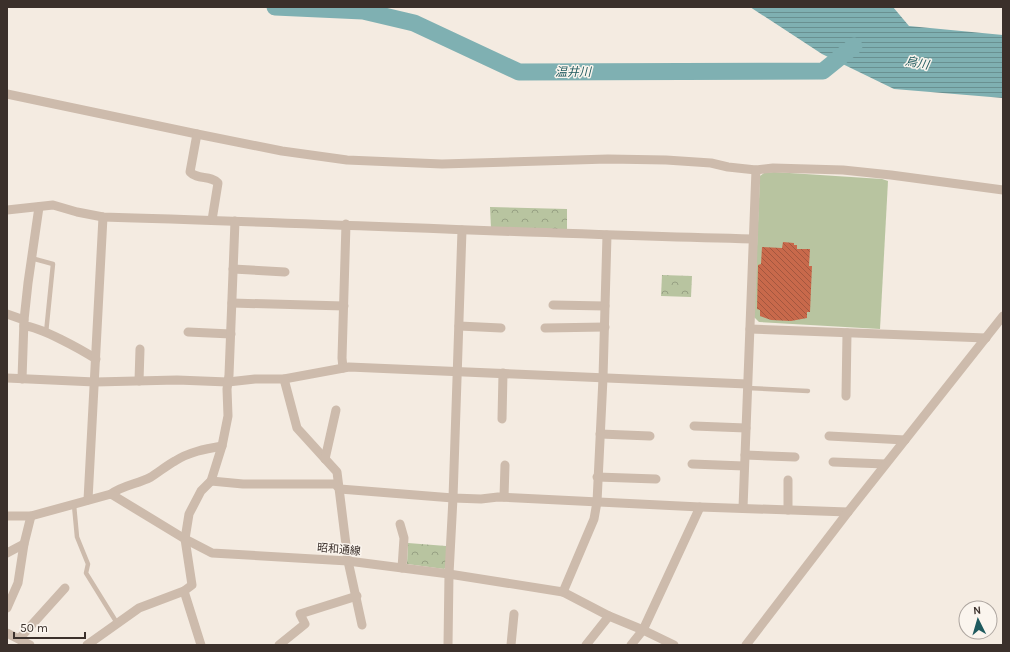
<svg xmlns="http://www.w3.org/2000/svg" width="1010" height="652" font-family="Karla,'Noto Sans JP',sans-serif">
<defs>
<pattern id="park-crowns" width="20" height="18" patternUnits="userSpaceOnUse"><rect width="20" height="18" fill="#b8c4a0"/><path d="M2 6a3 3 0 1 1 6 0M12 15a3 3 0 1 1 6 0" fill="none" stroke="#97a083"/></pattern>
<pattern id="water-rules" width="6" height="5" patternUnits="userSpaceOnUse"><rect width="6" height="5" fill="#7fb0b2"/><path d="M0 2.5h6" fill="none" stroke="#699091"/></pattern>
<pattern id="building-back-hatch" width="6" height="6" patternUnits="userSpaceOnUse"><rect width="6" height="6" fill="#c8694b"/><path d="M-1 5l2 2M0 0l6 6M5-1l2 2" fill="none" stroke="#a4573f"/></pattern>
</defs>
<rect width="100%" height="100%" fill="#f4ebe1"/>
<!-- park -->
<g fill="url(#park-crowns)">
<path d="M 490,207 L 567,209 L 567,230 L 491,228 Z"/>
<path d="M 662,275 L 692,276 L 691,297 L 661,296 Z"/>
<path d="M 408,543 L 446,546 L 447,567 L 444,569 L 407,564 Z"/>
</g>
<!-- pitch -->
<path fill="#b8c4a0" d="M 774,172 L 882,179 L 888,181 L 880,329 L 759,322 L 754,317 L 760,176 L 764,173 Z"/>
<!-- water -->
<path fill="url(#water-rules)" d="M 750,7 L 893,7 L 909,26 L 1003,35 L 1003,98 L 894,89 L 822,54 Z"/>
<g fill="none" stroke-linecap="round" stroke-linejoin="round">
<!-- river -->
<path stroke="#7fb0b2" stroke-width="17" d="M 275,7 L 363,11 L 414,23 L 519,72 L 823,71 L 854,46"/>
</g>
<!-- building -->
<path fill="url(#building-back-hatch)" d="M 783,242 L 794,243 L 794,245 L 797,245 L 797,249 L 810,249 L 809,266 L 812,266 L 810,312 L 807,312 L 807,318 L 791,321 L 771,320 L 760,316 L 760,310 L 757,309 L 758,265 L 761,264 L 762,247 L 782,248 Z"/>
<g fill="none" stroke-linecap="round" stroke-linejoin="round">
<!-- lane -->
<g stroke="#cdbbac" stroke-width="4.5">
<path d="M 31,258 L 53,264 L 46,333"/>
<path d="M 747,388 L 808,391"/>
<path d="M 74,505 L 77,537 L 88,564 L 86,573 L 117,623"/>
</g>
<!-- street -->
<g stroke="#cdbbac" stroke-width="9">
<path d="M 7,94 L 197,134 L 282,151 L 347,160 L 442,164 L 608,159 L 666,160 L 711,163 L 728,167 L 756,170 L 773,168 L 843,170 L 891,175 L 1003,190"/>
<path d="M 197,134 L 190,172 C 197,180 211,175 218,183 L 212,220"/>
<path d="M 7,210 L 53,205 L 77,212 L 103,217 C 320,223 536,234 753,239"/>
<path d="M 233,269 L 285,272"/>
<path d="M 232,303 L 344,306"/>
<path d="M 553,305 L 605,306"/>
<path d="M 7,314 L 24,320"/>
<path d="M 24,326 C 39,326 82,350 96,359"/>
<path d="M 459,326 L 501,328"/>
<path d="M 545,328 L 605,327"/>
<path d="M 750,329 L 986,338"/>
<path d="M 188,332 L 231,334"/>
<path d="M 343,368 L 342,358 L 346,224"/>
<path d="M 7,378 L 95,382 L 177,380 L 228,382 L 255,379 L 284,379 L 349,367 L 747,384"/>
<path d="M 22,379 L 24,320 L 28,283 L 39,207"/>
<path d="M 284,379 L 297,428 L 337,472 L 348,561 L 362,625"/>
<path d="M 139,381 L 140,349"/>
<path d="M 846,396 L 847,333"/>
<path d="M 502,419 L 503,373"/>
<path d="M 694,426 L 746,428"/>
<path d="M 600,434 L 650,436"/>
<path d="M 829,436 L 905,440"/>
<path d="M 745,455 L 795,457"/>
<path d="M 325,459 L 336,410"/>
<path d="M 833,462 L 885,464"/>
<path d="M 692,464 L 744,466"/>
<path d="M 597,477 L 656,479"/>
<path d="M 788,480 L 788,510"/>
<path d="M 211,481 L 243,484 L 335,484 L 340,489 L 453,498 L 481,499 L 498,497 L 700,507 L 848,512"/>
<path d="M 111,494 C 123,485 138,484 151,477 C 159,472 166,466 175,461 C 189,452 205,449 222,446"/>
<path d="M 504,497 L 505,465"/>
<path d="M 88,500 L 103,217"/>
<path d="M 743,508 L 756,170"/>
<path d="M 7,516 L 31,516 L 111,494 L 185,539 L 212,553 L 348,561 L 449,574 L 563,592 L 609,616 L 643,630 L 674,645"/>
<path d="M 400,524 L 404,538 L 402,568"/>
<path d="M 7,553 L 24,544"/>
<path d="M 563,592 L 594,519 L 597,502 L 603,378 L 607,235"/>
<path d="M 7,608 L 18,583 L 24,544 L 31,516"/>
<path d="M 7,633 L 30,645"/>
<path d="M 19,639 L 65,588"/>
<path d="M 87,645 L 139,608 L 184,591"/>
<path d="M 201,645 L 184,591 L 192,585 L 185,539 L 189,514 L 201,491 L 211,481 L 222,446 L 228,416 L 227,389 L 229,375 L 235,221"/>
<path d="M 279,645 L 305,624 L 300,614 L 357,596"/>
<path d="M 448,645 L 449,574 L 453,498 L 462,230"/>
<path d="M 511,645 L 514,614"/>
<path d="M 586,645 L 609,616"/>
<path d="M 631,645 L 643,630 L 700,507"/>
<path d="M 746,645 L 848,512 L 1003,316"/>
</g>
</g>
<g text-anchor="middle" stroke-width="3" stroke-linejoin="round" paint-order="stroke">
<!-- street labels -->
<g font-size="11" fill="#3b302b" stroke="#fbf5ee">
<text transform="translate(339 549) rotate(5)" y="4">昭和通線</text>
</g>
<!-- water labels -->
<g font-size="12" font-style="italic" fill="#1f5a5e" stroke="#fbf5ee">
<text transform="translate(917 63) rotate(10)" y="4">烏川</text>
<text x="573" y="76">温井川</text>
</g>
</g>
<!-- border -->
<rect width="1010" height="652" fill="none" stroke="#3b302b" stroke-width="16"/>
<!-- north arrow -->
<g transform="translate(978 620) rotate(355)"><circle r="19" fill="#fbf5ee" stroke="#aea6a0"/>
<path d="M0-3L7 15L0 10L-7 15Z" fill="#1f5a5e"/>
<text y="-6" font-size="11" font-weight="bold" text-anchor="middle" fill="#3b302b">N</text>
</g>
<!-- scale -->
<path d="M14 632v6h71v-6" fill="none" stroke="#3b302b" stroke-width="2"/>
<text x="20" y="632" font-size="12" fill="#3b302b" stroke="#fbf5ee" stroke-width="3" paint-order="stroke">50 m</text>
</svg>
